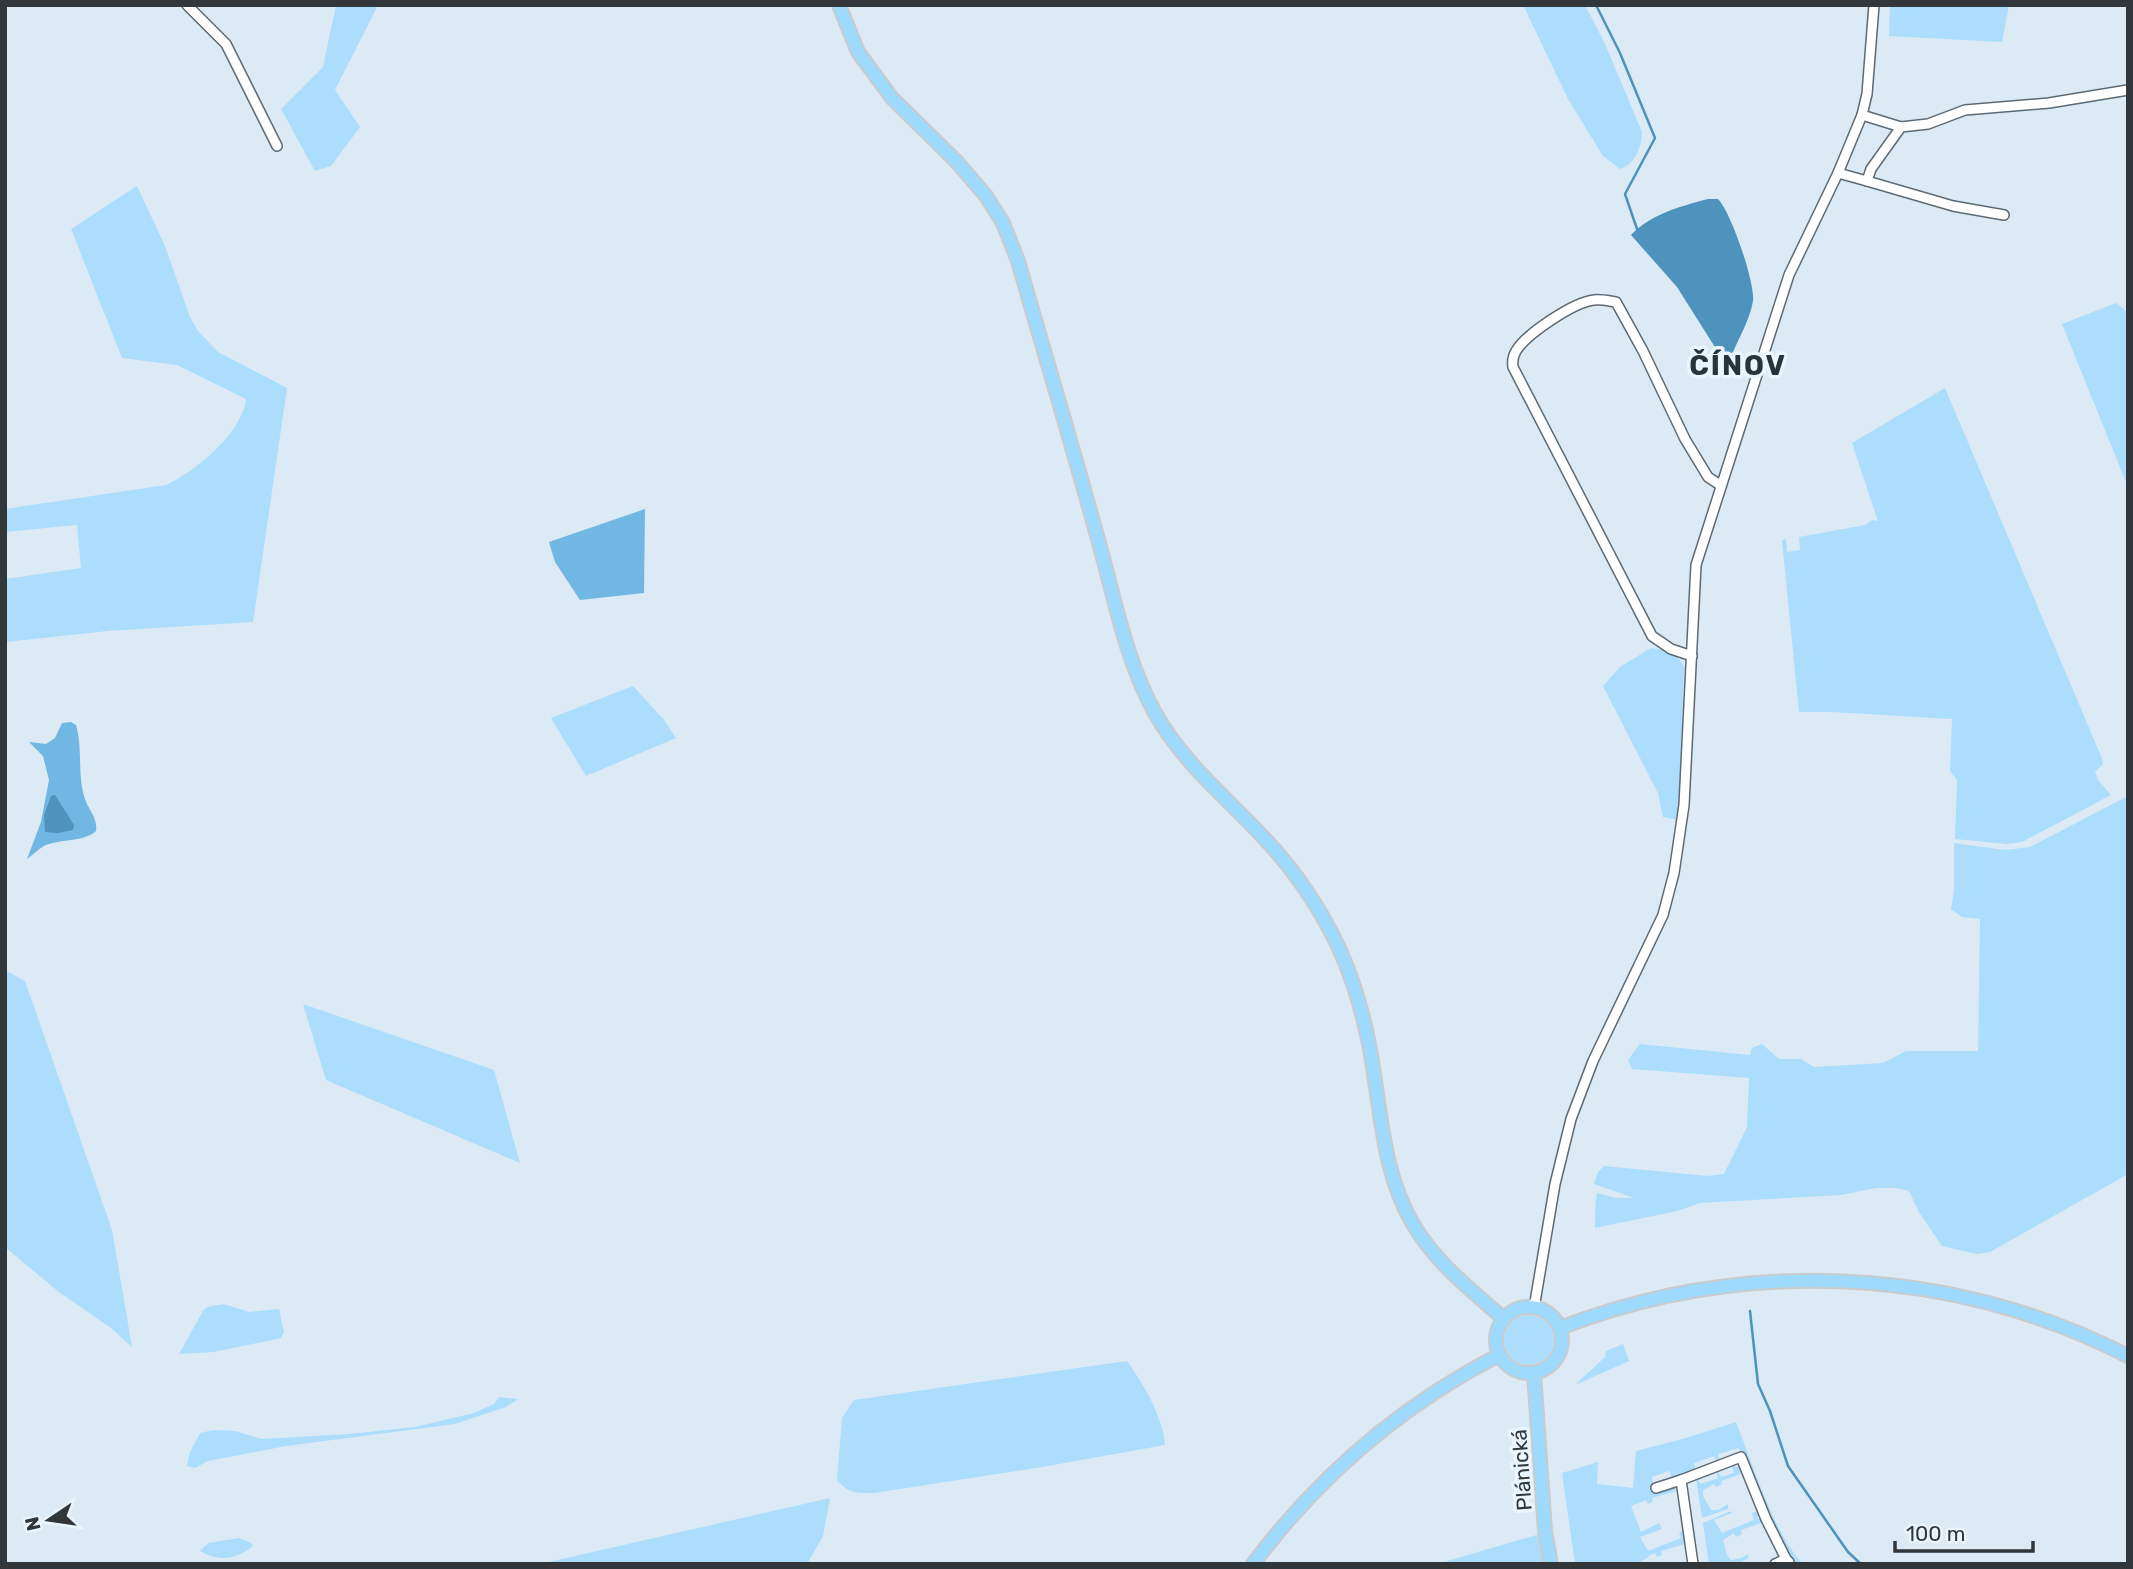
<svg xmlns="http://www.w3.org/2000/svg" width="2133" height="1569" font-family="Rubik,sans-serif">
<rect width="100%" height="100%" fill="#dbeaf4"/>
<!-- green -->
<g fill="#acddfd">
<path d="M 336,5 L 378,5 L 335,90 L 360,127 L 331,166 L 315,171 L 281,109 L 323,67 Z"/>
<path d="M 1523,5 L 1585,5 L 1605,44 L 1642,132 C 1642,147 1635,164 1620,169 L 1603,156 L 1568,99 Z"/>
<path d="M 1890,5 L 2009,5 L 2002,42 L 1889,36 Z"/>
<path d="M 137,186 L 165,246 L 190,317 L 198,331 L 218,352 L 287,388 L 253,622 L 108,631 L 5,642 L 5,579 L 81,568 L 77,525 L 5,532 L 5,509 L 166,485 C 195,472 243,432 246,399 L 177,365 L 122,358 L 71,229 Z"/>
<path d="M 2116,303 L 2125,310 L 2128,316 L 2128,487 L 2062,324 Z"/>
<path d="M 1945,388 L 2101,756 L 2103,764 L 2095,772 L 2098,780 L 2111,795 L 2022,842 L 2007,844 L 1955,839 L 1957,780 L 1950,771 L 1952,719 L 1832,712 L 1799,712 L 1782,540 L 1786,539 L 1787,552 L 1800,550 L 1799,537 L 1865,525 L 1873,520 L 1878,521 L 1852,443 Z"/>
<path d="M 1651,648 C 1666,650 1677,652 1684,667 L 1679,820 L 1663,817 L 1658,793 L 1603,686 L 1620,667 Z"/>
<path d="M 633,686 L 664,720 L 676,738 L 586,776 L 551,718 Z"/>
<path d="M 2128,796 L 2128,1174 L 1990,1252 L 1977,1254 L 1942,1246 L 1919,1212 L 1909,1191 L 1897,1188 L 1876,1188 L 1841,1195 L 1700,1203 L 1677,1211 L 1595,1228 C 1595,1214 1595,1205 1597,1193 L 1616,1198 L 1634,1198 L 1594,1184 L 1598,1172 L 1604,1166 L 1707,1176 L 1724,1174 L 1747,1127 L 1749,1078 L 1632,1069 L 1628,1060 L 1640,1044 L 1750,1055 L 1752,1048 L 1762,1044 L 1779,1059 L 1801,1059 L 1814,1067 L 1883,1063 L 1906,1051 L 1978,1051 L 1980,919 L 1962,917 L 1951,909 L 1954,890 L 1954,843 L 2005,850 L 2030,847 Z"/>
<path d="M 5,970 L 25,981 L 112,1230 L 132,1347 L 111,1328 L 59,1292 L 5,1247 Z"/>
<path d="M 303,1004 L 494,1070 L 520,1163 L 326,1080 Z"/>
<path d="M 224,1304 L 249,1312 L 279,1309 L 284,1332 L 281,1338 L 214,1352 L 179,1354 L 203,1311 L 207,1307 Z"/>
<circle cx="1529" cy="1340" r="25"/>
<path d="M 1623,1344 L 1629,1361 L 1575,1385 L 1605,1357 L 1606,1351 Z"/>
<path d="M 1127,1361 C 1143,1384 1163,1416 1165,1445 L 1042,1467 L 874,1493 C 857,1493 849,1494 837,1480 L 842,1418 L 854,1400 Z"/>
<path d="M 499,1397 L 518,1399 L 506,1407 L 455,1424 L 286,1446 L 208,1461 L 195,1468 L 187,1466 L 190,1452 L 200,1433 L 214,1430 L 235,1431 L 262,1439 L 349,1434 L 415,1427 L 474,1413 L 494,1404 Z"/>
<path d="M 1736,1422 C 1751,1460 1775,1536 1803,1564 L 1794,1564 L 1769,1516 L 1744,1453 L 1741,1454 L 1739,1448 L 1718,1454 L 1720,1461 L 1717,1462 L 1714,1456 L 1694,1463 L 1695,1470 L 1672,1477 L 1669,1471 L 1652,1477 L 1655,1492 L 1675,1487 L 1676,1491 L 1652,1498 L 1653,1502 L 1648,1504 L 1646,1500 L 1631,1506 L 1641,1532 L 1659,1523 L 1662,1529 L 1640,1537 L 1648,1551 L 1681,1538 L 1679,1533 L 1682,1530 L 1685,1544 L 1661,1551 L 1662,1555 L 1657,1557 L 1655,1553 L 1648,1556 L 1648,1558 L 1641,1561 L 1642,1564 L 1575,1564 L 1562,1473 L 1598,1462 L 1597,1484 L 1633,1488 L 1636,1451 L 1686,1438 Z"/>
<path d="M 1732,1466 L 1740,1467 L 1743,1473 L 1721,1481 L 1722,1484 L 1716,1487 L 1714,1484 L 1703,1490 L 1703,1496 L 1711,1510 L 1718,1510 L 1728,1504 L 1728,1509 L 1702,1518 L 1696,1478 L 1701,1484 L 1718,1478 L 1716,1472 L 1718,1471 L 1721,1477 L 1734,1473 Z"/>
<path d="M 830,1498 L 823,1536 L 807,1564 L 540,1564 Z"/>
<path d="M 1731,1511 L 1732,1513 L 1714,1520 L 1722,1533 L 1754,1520 L 1752,1513 L 1758,1511 L 1760,1514 L 1757,1516 L 1758,1519 L 1762,1518 L 1763,1522 L 1741,1530 L 1742,1534 L 1736,1537 L 1734,1533 L 1723,1540 L 1727,1555 L 1731,1560 L 1742,1558 L 1747,1554 L 1749,1558 L 1737,1564 L 1709,1564 L 1703,1523 Z"/>
<path d="M 1540,1534 L 1546,1564 L 1437,1564 Z"/>
<path d="M 239,1538 L 251,1543 L 253,1546 C 236,1560 218,1562 200,1551 L 208,1543 Z"/>
</g>
<!-- forest -->
<g fill="#70b7e3">
<path d="M 645,509 L 644,593 L 580,600 L 555,562 L 549,542 Z"/>
<path d="M 71,722 L 76,725 C 83,749 77,776 85,799 C 89,811 98,818 96,831 C 84,842 61,839 46,845 C 39,848 33,855 27,859 L 41,822 L 49,780 L 43,756 L 29,742 L 46,744 L 55,738 L 62,723 Z"/>
</g>
<!-- water -->
<g fill="#4d93bd">
<path d="M 1708,199 L 1718,199 C 1731,212 1755,282 1753,301 C 1750,319 1740,336 1733,352 L 1728,355 L 1718,352 L 1677,287 L 1631,235 C 1651,214 1681,206 1708,199 Z"/>
<path d="M 55,795 L 74,825 L 73,830 L 58,833 L 45,832 L 44,815 L 51,796 Z"/>
</g>
<g fill="none" stroke-linecap="round" stroke-linejoin="round">
<!-- stream -->
<g stroke="#4d93bd" stroke-width="2.5">
<path d="M 1596,5 L 1620,53 L 1655,138 L 1625,194 L 1637,229"/>
<path d="M 1750,1311 L 1758,1384 L 1770,1411 L 1788,1466 L 1848,1552 L 1861,1564"/>
</g>
<!-- minor casing -->
<g stroke="#5d6a73" stroke-width="12">
<g id="minor">
<path d="M 187,5 L 226,44 L 277,146"/>
<path d="M 1862,115 L 1901,127"/>
<path d="M 1838,173 L 1867,181 L 1871,169 L 1901,127 L 1928,124 L 1965,110 L 2049,103 L 2128,90"/>
<path d="M 1867,181 L 1953,206 L 2004,215"/>
<path d="M 1692,656 L 1671,649 L 1652,636 L 1513,367 C 1512,361 1513,356 1516,351 C 1526,334 1574,302 1594,300 C 1601,299 1609,301 1616,302 L 1643,351 L 1685,439 L 1708,477 L 1720,485"/>
<path d="M 1534,1308 L 1555,1184 L 1571,1119 L 1593,1061 L 1663,915 L 1674,873 L 1684,805 L 1696,565 L 1789,275 L 1838,173 L 1862,115 L 1867,94 L 1874,5"/>
<path d="M 1681,1480 L 1741,1457 L 1766,1519 L 1786,1559"/>
<path d="M 1656,1488 L 1681,1480 L 1693,1564"/>
<path d="M 1775,1564 L 1786,1559 L 1789,1562"/>
</g>
</g>
<!-- major casing -->
<g stroke="#c9cbcc" stroke-width="16">
<g id="major">
<path d="M 839,5 L 858,52 L 892,98 L 957,162 L 986,196 L 1003,223 L 1018,261 C 1045,355 1073,448 1099,543 C 1115,600 1126,661 1155,713 C 1183,763 1227,798 1265,839 C 1295,871 1320,908 1339,948 C 1357,988 1368,1031 1374,1074 C 1382,1126 1386,1178 1413,1224 C 1435,1262 1471,1290 1504,1319"/>
<circle cx="1529" cy="1340" r="33"/>
<path d="M 1560,1328 C 1744,1257 1951,1266 2128,1356"/>
<path d="M 1534,1373 L 1545,1531 L 1551,1564"/>
<path d="M 1253,1564 C 1319,1476 1402,1405 1499,1355"/>
</g>
</g>
<!-- minor -->
<use href="#minor" stroke="#fff" stroke-width="9"/>
<!-- major -->
<use href="#major" stroke="#9ddafe" stroke-width="12"/>
</g>
<g text-anchor="middle" stroke-width="7" stroke-linejoin="round" paint-order="stroke">
<!-- street labels -->
<g font-size="21" fill="#30363a" stroke="#eaf6ff">
<text transform="translate(1522 1470) rotate(-94)" y="7">Plánická</text>
</g>
<!-- district labels -->
<g font-size="28" font-weight="bold" letter-spacing="2" fill="#28343c" stroke="#eaf6ff">
<text x="1738" y="375">ČÍNOV</text>
</g>
</g>
<!-- border -->
<rect width="2133" height="1569" fill="none" stroke="#30363a" stroke-width="14"/>
<!-- north arrow -->
<g transform="translate(49 1520) rotate(257)" stroke="#eaf6ff" stroke-width="5" paint-order="stroke">
<path d="M0-5L12 26L0 18L-12 26Z" fill="#30363a"/>
<text y="-10" font-size="19" font-weight="bold" text-anchor="middle" fill="#30363a">N</text>
</g>
<!-- scale -->
<path d="M1895 1541v10h138v-10" fill="none" stroke="#30363a" stroke-width="3.5"/>
<text x="1906" y="1541" font-size="21" fill="#30363a" stroke="#eaf6ff" stroke-width="5" paint-order="stroke">100 m</text>
</svg>
